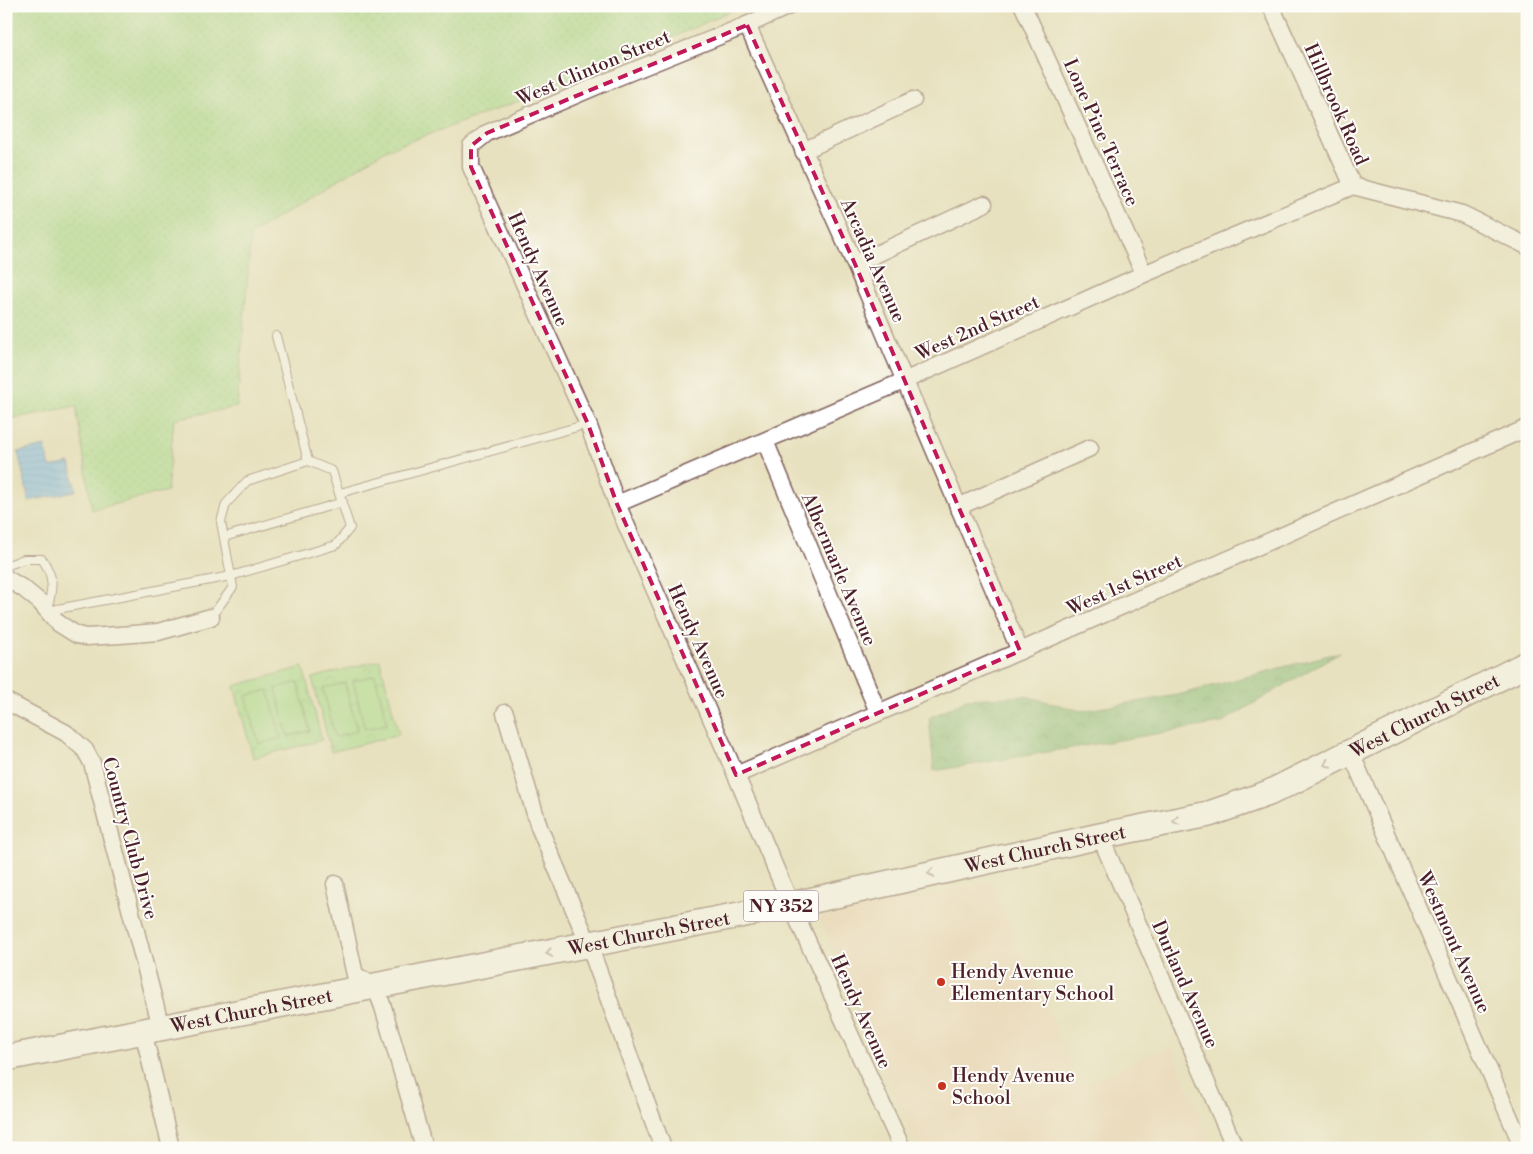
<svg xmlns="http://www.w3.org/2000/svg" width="1533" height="1154" font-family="'Libre Bodoni',serif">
<defs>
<pattern id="grass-dots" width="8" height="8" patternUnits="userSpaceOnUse" patternTransform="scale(1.25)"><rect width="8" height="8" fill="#a4dd8f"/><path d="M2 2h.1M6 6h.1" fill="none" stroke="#8fbd7c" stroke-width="1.8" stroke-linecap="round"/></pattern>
<pattern id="forest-crowns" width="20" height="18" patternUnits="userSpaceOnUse" patternTransform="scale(1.25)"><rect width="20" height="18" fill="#83bc7a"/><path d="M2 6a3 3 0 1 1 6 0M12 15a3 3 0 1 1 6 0" fill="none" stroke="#6d9864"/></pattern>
<pattern id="park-crowns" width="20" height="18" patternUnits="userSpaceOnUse" patternTransform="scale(1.25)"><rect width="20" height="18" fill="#a4dd8f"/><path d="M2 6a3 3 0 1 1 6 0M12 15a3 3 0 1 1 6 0" fill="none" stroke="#8fbd7c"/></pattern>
<pattern id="water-rules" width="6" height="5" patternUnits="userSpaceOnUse" patternTransform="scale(1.25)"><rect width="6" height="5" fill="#7cbaf0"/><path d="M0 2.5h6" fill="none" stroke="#6d9fce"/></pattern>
</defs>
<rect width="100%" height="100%" fill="#fdfcf7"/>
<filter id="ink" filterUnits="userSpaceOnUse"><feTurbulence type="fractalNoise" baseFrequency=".02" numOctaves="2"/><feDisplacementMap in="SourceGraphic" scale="10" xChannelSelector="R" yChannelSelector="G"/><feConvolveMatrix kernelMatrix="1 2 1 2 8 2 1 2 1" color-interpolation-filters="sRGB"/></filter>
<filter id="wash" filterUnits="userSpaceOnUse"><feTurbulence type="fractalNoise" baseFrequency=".0096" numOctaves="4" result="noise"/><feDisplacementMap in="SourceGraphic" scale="20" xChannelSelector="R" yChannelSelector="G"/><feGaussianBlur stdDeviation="1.12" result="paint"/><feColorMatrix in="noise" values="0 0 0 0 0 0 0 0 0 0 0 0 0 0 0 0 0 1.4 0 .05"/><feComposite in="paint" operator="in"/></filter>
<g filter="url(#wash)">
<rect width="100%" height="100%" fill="#e8e1bf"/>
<!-- built -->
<path fill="#f1d5bd" d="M 992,881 L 1080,1086 L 1171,1046 L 1213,1148 L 919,1148 L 819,918 Z"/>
<!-- grass -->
<path fill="url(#grass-dots)" stroke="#777e5d" d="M 6,6 L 741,6 L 593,74 L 386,150 L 251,234 L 237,407 L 174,419 L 167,491 L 92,510 L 76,406 L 6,420 Z"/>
<!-- forest -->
<path fill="url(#forest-crowns)" stroke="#666e52" d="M 1340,652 L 1221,723 L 934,771 L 929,718 L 967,699 L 1026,696 L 1081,711 L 1178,695 Z"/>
<!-- park -->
<g fill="url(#park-crowns)" stroke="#777e5d">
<path d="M 380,660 L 399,735 L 331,752 L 312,678 Z"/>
<path d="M 303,667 L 322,740 L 253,758 L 234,686 Z"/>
</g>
<!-- pitch -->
<g fill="#a4dd8f" stroke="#777e5d">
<path d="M 375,675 L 387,724 L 365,729 L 353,681 Z"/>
<path d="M 298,682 L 310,731 L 288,736 L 276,688 Z"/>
<path d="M 345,683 L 357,731 L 335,737 L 323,688 Z"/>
<path d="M 268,690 L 281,738 L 259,744 L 246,696 Z"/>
</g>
<!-- water -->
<path fill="url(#water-rules)" stroke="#636c8e" d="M 45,446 L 50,467 L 70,463 L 76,491 L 29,501 L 18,452 Z"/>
</g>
<g filter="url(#ink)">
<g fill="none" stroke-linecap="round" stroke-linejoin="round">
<!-- service casing -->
<g stroke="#81635f" stroke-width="10">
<g id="service">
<path d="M 340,493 L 588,424"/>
<path d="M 224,537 L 343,502"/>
<path d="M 6,566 L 24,559 L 42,559 C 56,579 52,589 47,611 L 231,576 L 336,545 L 350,528 L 332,471 L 308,461"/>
<path d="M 211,617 L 233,587 L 221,522 L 226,504 L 247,481 L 308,461 L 276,336"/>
</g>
</g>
<!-- minor casing -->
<g stroke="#81635f" stroke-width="19">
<g id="minor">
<path d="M 789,6 L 747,25 L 618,77 L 487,133 L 471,146 L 471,167 L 588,424 L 617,504 L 736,775 L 791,905 L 902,1148"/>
<path d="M 1023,6 L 1144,274"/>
<path d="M 1271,6 L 1353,186 L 1462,214 L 1527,246"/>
<path d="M 747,25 L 855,264 L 1020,651"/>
<path d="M 803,151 L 913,100"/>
<path d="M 855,264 L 984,204"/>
<path d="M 765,441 L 878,712"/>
<path d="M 617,504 L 906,380 L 1144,274 L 1353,186"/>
<path d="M 958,507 L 1090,448"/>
<path d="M 6,578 L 24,589 L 40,602 L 58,623 L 77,635 L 86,637 L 120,635 L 158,632 L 211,617"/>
<path d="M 6,701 L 66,733 L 85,750 L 92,763 L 161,1027"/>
<path d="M 505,713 L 539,827 L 589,945 L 663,1148"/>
<path d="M 1351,753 L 1523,1148"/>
<path d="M 736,775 L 1020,651 L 1527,428"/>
<path d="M 1100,836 L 1235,1148"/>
<path d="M 335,884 L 355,975 L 375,986 L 383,1007 L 424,1148"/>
<path d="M 143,1031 L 171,1148"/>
</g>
</g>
<!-- primary casing -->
<g stroke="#81635f" stroke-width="28">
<g id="primary">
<path id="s1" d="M 6,1058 L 791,905 L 1100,836 L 1209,814 L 1269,793 L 1527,664"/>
</g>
</g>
<!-- service -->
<use href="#service" stroke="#fff" stroke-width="8"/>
<!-- minor -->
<use href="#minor" stroke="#fff" stroke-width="16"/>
<!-- primary -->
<use href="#primary" stroke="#fff" stroke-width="25"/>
</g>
<!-- one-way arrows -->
<defs><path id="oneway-chevron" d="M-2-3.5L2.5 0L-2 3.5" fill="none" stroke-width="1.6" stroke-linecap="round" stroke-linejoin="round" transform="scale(1.25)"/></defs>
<g stroke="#ae9aa0">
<use href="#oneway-chevron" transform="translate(1327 764) rotate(154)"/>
<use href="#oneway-chevron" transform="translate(1176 821) rotate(169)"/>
<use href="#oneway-chevron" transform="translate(931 873) rotate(168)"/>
<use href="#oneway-chevron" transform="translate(549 953) rotate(169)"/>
</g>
</g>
<!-- marked area -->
<path d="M0 0H1533V1154H0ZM 747,25 L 855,264 L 1020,651 L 736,775 L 617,504 L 588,424 L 471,167 L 471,146 L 487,133 Z" fill="#e8e1bf" fill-opacity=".55" fill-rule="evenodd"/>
<path fill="none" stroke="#c2185b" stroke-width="4" stroke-dasharray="10 6" stroke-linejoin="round" d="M 747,25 L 855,264 L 1020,651 L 736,775 L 617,504 L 588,424 L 471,167 L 471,146 L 487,133 Z"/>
<!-- markers -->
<g fill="#c8321e" stroke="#fdfcf7" stroke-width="2">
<circle cx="941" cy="982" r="5"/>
<circle cx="942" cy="1086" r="5"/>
</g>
<g text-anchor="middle" stroke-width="4" stroke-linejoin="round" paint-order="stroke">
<!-- shield labels -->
<rect fill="#fdfcf7" stroke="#806168" stroke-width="1" x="743.5" y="890.5" width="75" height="31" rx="4"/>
<g font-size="18" font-weight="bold" fill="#4a1f2b">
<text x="781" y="912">NY 352</text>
</g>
<!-- street labels -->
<g font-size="19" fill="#4a1f2b" stroke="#fdfcf7">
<text transform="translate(593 67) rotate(-23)" y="7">West Clinton Street</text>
<text transform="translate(1337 104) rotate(66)" y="7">Hillbrook Road</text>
<text transform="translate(1102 132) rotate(66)" y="7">Lone Pine Terrace</text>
<text transform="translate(874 260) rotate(66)" y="7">Arcadia Avenue</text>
<text transform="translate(539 269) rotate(66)" y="7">Hendy Avenue</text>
<text transform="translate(977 327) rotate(-24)" y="7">West 2nd Street</text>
<text transform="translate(840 569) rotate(67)" y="7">Albermarle Avenue</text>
<text transform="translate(1124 584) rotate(-24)" y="7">West 1st Street</text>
<text transform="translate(699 641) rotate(66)" y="7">Hendy Avenue</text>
<text dy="7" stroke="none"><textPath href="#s1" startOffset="1465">West Church Street</textPath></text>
<text transform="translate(131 838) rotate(75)" y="7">Country Club Drive</text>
<text dy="7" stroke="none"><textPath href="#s1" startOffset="1060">West Church Street</textPath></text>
<text dy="7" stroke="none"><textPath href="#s1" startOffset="655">West Church Street</textPath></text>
<text transform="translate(1455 942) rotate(66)" y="7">Westmont Avenue</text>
<text transform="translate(1186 984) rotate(66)" y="7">Durland Avenue</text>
<text dy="7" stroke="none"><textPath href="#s1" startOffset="250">West Church Street</textPath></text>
<text transform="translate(862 1011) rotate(66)" y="7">Hendy Avenue</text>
</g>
<!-- poi labels -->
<g font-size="19" fill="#4a1f2b" stroke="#fdfcf7" text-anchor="start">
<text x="951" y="978">Hendy Avenue<tspan x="951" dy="22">Elementary School</tspan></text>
<text x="952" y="1082">Hendy Avenue<tspan x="952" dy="22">School</tspan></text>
</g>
</g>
<!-- margin -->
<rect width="1533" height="1154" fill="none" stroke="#fdfcf7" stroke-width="25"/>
</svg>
